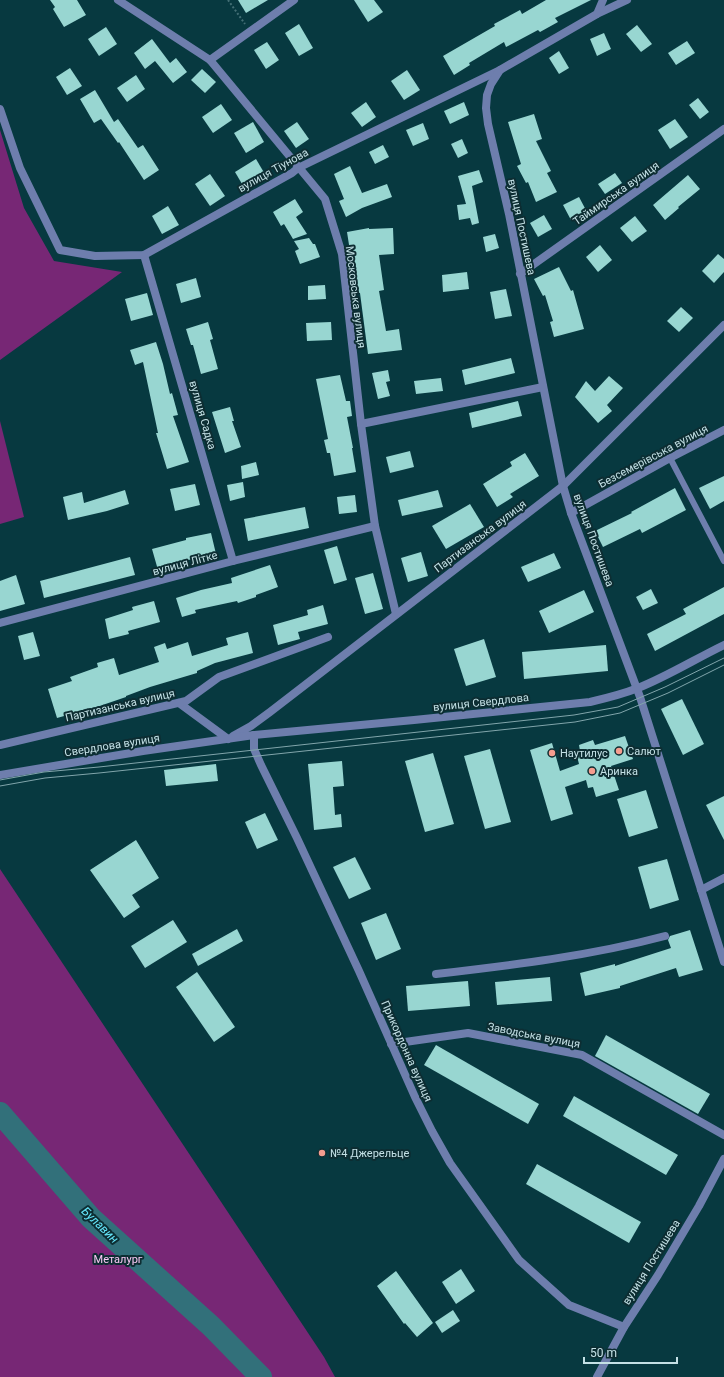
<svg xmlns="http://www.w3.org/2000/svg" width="724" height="1377" font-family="Roboto,sans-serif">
<rect width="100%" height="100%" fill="#073940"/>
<!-- green -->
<g fill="#772775">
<path d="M 0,130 L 24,208 L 54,261 L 122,272 L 0,360 Z"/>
<path d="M 0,421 L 24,517 L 0,524 Z"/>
<path d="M 0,869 L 324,1357 L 335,1377 L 0,1377 Z"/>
</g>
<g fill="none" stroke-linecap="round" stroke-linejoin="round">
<!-- river -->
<path stroke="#32707a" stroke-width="22" d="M 0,1113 L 91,1218 L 211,1326 L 261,1377"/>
</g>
<!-- building -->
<g fill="#98d6d1">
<path d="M 50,0 L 77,0 L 86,15 L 64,27 L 53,9 L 55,7 Z"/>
<path d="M 238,0 L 268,0 L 246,13 Z"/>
<path d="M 354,0 L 374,0 L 383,12 L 368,22 Z"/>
<path d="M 546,0 L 591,0 L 555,18 L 558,22 L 540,32 L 538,30 L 506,47 L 504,42 L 469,63 L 470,65 L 454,75 L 443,56 L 495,26 L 494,24 L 520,10 L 522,14 Z"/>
<path d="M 299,24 L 313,48 L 299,56 L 285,33 Z"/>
<path d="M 637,25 L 652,44 L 641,52 L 626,34 Z"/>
<path d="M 106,27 L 117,44 L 99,56 L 88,39 Z"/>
<path d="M 604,33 L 611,49 L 597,56 L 590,39 Z"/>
<path d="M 152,39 L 170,63 L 176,58 L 187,72 L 173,83 L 155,61 L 145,69 L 134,53 Z"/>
<path d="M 687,41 L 695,53 L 676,65 L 668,53 Z"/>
<path d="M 267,42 L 279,60 L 266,69 L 254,50 Z"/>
<path d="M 559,51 L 569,68 L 559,74 L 549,58 Z"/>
<path d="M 70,68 L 82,86 L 67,95 L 56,77 Z"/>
<path d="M 202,69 L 216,82 L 205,93 L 191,80 Z"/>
<path d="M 407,70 L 420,90 L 404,100 L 391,81 Z"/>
<path d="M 136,75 L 145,89 L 127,102 L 117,88 Z"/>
<path d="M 95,90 L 114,122 L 118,119 L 138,148 L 143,145 L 159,170 L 144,180 L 119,142 L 118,143 L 101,119 L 94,123 L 80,99 Z"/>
<path d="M 698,98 L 709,112 L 700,119 L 689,105 Z"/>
<path d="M 366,102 L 376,117 L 362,127 L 351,113 Z"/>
<path d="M 464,102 L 469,115 L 450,124 L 444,111 Z"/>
<path d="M 221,104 L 232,120 L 213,133 L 202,117 Z"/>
<path d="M 534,114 L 542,139 L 536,141 L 551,171 L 547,173 L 557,192 L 536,202 L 528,182 L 526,183 L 517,166 L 521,164 L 508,122 Z"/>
<path d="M 675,119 L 688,137 L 670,149 L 658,130 Z"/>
<path d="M 253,122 L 264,142 L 246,153 L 234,133 Z"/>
<path d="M 297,122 L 309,139 L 296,148 L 284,131 Z"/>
<path d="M 423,123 L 429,139 L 413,146 L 406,130 Z"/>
<path d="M 462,139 L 468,153 L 458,158 L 451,144 Z"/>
<path d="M 383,145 L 389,157 L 375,164 L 369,152 Z"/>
<path d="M 256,159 L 266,176 L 245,189 L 235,172 Z"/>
<path d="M 350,166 L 362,193 L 387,184 L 392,197 L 362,208 L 346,217 L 339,201 L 344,199 L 334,174 Z"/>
<path d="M 479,170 L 483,182 L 472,186 L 479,223 L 472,225 L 470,218 L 459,220 L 457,205 L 466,204 L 458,176 Z"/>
<path d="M 615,173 L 622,183 L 605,194 L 598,184 Z"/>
<path d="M 210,174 L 225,196 L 210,206 L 195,184 Z"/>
<path d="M 688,175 L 700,189 L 678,207 L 679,208 L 665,220 L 653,205 Z"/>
<path d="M 579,197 L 587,212 L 571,220 L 563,205 Z"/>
<path d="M 295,199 L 303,212 L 296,217 L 307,234 L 293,239 L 284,224 L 281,226 L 273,212 Z"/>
<path d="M 168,206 L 179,225 L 162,234 L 152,216 Z"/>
<path d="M 544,215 L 552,229 L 538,237 L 530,223 Z"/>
<path d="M 635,216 L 647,231 L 632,242 L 620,228 Z"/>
<path d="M 369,228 L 369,229 L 393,228 L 394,254 L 379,255 L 384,290 L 379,291 L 386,331 L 399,329 L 402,350 L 368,354 L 360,293 L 358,293 L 354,264 L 352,264 L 347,232 Z"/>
<path d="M 495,234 L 499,248 L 486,252 L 483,237 Z"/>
<path d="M 309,238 L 313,244 L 315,244 L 320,257 L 300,264 L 295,251 L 299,249 L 294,241 Z"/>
<path d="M 600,245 L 612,260 L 598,272 L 586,257 Z"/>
<path d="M 718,254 L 724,259 L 724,272 L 714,283 L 702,271 Z"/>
<path d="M 559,267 L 571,291 L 573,290 L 584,329 L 554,337 L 550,322 L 553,321 L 545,295 L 543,296 L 534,279 Z"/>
<path d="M 467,272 L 469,289 L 443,292 L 442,275 Z"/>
<path d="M 196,278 L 201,297 L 181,303 L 176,284 Z"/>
<path d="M 325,285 L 326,299 L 308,300 L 308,286 Z"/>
<path d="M 506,289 L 512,316 L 495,319 L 490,292 Z"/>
<path d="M 147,293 L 153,315 L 131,321 L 125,299 Z"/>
<path d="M 681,307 L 693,318 L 679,332 L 667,321 Z"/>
<path d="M 208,322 L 213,339 L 210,340 L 218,369 L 201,374 L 193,345 L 191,345 L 186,329 Z"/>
<path d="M 331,322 L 332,340 L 307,341 L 306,323 Z"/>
<path d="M 156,342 L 163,364 L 170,394 L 172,393 L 178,415 L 173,416 L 189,462 L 167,469 L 156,433 L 158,433 L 143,362 L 135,365 L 130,350 Z"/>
<path d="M 511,358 L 515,373 L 465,385 L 462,370 Z"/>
<path d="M 388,370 L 390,381 L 386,382 L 390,396 L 378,399 L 372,373 Z"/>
<path d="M 340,375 L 346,401 L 350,401 L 352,416 L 347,417 L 353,448 L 352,448 L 356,472 L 334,476 L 330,453 L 327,453 L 324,440 L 328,439 L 316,379 Z"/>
<path d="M 609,376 L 623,388 L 607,405 L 612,411 L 598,423 L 575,397 L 586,381 L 595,391 Z"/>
<path d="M 441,378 L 443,391 L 416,394 L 414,381 Z"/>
<path d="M 518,401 L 522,416 L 472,428 L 469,413 Z"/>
<path d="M 230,407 L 234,421 L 232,421 L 241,447 L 225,453 L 212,412 Z"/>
<path d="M 410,451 L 414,467 L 390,473 L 386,457 Z"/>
<path d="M 525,453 L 539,476 L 510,494 L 513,497 L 497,507 L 483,484 L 512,466 L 510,462 Z"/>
<path d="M 256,462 L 259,475 L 242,479 L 241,466 Z"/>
<path d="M 724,476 L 724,501 L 710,509 L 699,488 Z"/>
<path d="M 243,482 L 245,497 L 230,501 L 227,485 Z"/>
<path d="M 195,484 L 200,505 L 175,511 L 170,489 Z"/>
<path d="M 675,488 L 686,510 L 642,533 L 640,529 L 603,547 L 595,531 L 632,513 L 631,512 Z"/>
<path d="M 125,490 L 129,504 L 107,511 L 68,520 L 63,497 L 82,492 L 84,503 Z"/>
<path d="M 438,490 L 443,507 L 402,516 L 398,500 Z"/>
<path d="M 355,495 L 357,512 L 339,514 L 337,497 Z"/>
<path d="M 470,504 L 484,527 L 446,549 L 432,526 Z"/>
<path d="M 305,507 L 309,528 L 248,541 L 244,519 Z"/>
<path d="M 211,533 L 216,554 L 179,562 L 179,564 L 158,570 L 152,549 L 186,540 L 186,538 Z"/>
<path d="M 337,546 L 347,580 L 334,584 L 324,550 Z"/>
<path d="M 421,552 L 428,576 L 408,582 L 401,558 Z"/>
<path d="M 554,553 L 561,568 L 528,582 L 521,567 Z"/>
<path d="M 130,557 L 135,575 L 44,598 L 40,581 Z"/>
<path d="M 270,565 L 278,587 L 256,595 L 256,597 L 238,603 L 237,601 L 195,610 L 196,613 L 182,617 L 176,598 L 201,590 L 232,583 L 231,578 Z"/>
<path d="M 373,573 L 383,609 L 365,614 L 355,578 Z"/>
<path d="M 16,575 L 25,604 L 0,611 L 0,581 Z"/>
<path d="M 724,587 L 724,614 L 655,651 L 647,634 L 686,614 L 683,609 Z"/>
<path d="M 651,589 L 658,603 L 643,610 L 636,597 Z"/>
<path d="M 584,590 L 594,612 L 549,633 L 539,611 Z"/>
<path d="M 154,601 L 160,622 L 128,631 L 129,634 L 109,639 L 105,619 L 133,610 L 132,607 Z"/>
<path d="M 323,605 L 328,624 L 298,632 L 300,639 L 278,645 L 273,625 L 308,615 L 307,610 Z"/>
<path d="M 33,632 L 40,656 L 24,660 L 18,636 Z"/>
<path d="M 248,632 L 253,653 L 215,663 L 197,671 L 197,673 L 150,687 L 126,696 L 126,697 L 82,712 L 82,711 L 57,718 L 48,689 L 72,681 L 70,677 L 98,667 L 97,663 L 114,658 L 119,675 L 159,662 L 154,647 L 165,643 L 167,649 L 188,642 L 192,656 L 228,645 L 226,638 Z"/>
<path d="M 484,639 L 496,677 L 466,686 L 454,649 Z"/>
<path d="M 606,645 L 608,671 L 524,679 L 522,652 Z"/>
<path d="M 682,699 L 704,744 L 683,755 L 661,709 Z"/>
<path d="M 625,736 L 633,759 L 611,766 L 619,790 L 596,797 L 593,787 L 588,788 L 586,780 L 565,787 L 573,814 L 551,821 L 530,750 L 552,743 L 560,771 L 579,764 L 576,752 L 580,751 L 579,745 L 593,740 L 595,745 Z"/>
<path d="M 490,749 L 511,822 L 485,829 L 464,756 Z"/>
<path d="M 433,753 L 454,824 L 425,832 L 405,761 Z"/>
<path d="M 342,761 L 344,786 L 333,787 L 335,815 L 341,814 L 342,827 L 314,830 L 308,764 Z"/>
<path d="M 216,764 L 218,781 L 166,786 L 164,770 Z"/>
<path d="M 646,790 L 658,828 L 629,837 L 617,799 Z"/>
<path d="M 724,796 L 724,840 L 706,805 Z"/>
<path d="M 265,813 L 278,840 L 257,849 L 245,822 Z"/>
<path d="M 136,840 L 159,878 L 132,895 L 140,907 L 124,918 L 90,870 Z"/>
<path d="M 355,857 L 371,889 L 349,899 L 333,867 Z"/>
<path d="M 667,859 L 679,900 L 650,909 L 638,867 Z"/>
<path d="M 386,913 L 401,949 L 376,960 L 361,923 Z"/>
<path d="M 173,920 L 187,942 L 145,968 L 131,946 Z"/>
<path d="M 237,929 L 243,941 L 198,966 L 192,954 Z"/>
<path d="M 690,930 L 703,970 L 679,977 L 676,968 L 620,986 L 620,988 L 585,996 L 580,973 L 615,964 L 615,966 L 671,948 L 668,940 L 670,936 Z"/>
<path d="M 197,972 L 235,1027 L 214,1042 L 176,987 Z"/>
<path d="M 550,977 L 552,1001 L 497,1005 L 495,982 Z"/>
<path d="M 468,981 L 470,1006 L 408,1011 L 406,986 Z"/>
<path d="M 606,1035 L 710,1094 L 698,1114 L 595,1056 Z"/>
<path d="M 436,1045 L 539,1104 L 528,1124 L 424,1065 Z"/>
<path d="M 574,1096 L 678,1155 L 666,1175 L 563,1116 Z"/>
<path d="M 537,1164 L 641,1222 L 629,1243 L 526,1184 Z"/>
<path d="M 461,1269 L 475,1291 L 456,1304 L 442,1282 Z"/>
<path d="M 396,1271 L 433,1323 L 417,1337 L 405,1323 L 404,1324 L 377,1286 Z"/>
<path d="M 453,1310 L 460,1321 L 442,1333 L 435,1322 Z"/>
</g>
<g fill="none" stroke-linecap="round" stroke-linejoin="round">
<!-- path -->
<path stroke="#436f75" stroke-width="2" stroke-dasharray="2 2" stroke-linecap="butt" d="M 228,0 L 245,24"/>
<!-- service -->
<path stroke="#6e7ead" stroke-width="6" d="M 670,458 L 724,561"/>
<!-- minor -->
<g stroke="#6e7ead" stroke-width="8">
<path d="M 118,0 L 210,60 L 325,199 L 342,254 L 361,424 L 375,526 L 396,614"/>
<path d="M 597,14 L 627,0"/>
<path d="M 210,60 L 294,0"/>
<path d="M 0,109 L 20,168 L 60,250 L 95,256 L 144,255 L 292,173 L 298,168 L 500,70"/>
<path d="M 144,255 L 233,561"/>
<path d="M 520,274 L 724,129"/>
<path d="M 361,424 L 543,387"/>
<path d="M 571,513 L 670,458 L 724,430"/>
<path d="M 0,623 L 233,561 L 375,526"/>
<path d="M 179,703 L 228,739"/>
<path d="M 254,735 L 254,749 L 261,765 L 297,838 L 359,971 L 415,1097 L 432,1131 L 450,1163 L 519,1260 L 569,1305 L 624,1327"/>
<path d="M 0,745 L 186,701 L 219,677 L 328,637"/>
<path d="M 701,890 L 724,878"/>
<path d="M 436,974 C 513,965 590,956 665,936"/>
<path d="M 391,1044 L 468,1033 L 582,1055 L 724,1135"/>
</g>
<!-- tertiary -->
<g stroke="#6e7ead" stroke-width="8">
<path d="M 603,0 L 597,14 L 500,70 L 491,84 L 487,95 L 486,108 L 488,124 L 509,214 L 563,486 L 571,513 L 640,697 L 724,962"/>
<path d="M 233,736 L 251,726 L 270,712 L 563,486 L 724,325"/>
<path d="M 0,775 L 143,751 L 254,735 L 414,720 L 590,702 C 607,698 623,694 638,688 C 668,676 695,659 724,645"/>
<path d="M 597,1377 L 624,1327 L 658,1275 L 699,1206 L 724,1159"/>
</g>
<!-- tram -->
<g stroke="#81a5ab" stroke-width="1">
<path d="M 0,780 L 44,772 L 99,767 L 574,715 L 618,707 L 665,687 L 724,658"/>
<path d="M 0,786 L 45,778 L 99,773 L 575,722 L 620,713 L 668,693 L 724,665"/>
</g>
</g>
<!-- markers -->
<g fill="#f59d8f" stroke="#0d2d32" stroke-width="1.5">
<circle cx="619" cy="751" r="4"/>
<circle cx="552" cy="753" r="4"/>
<circle cx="592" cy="771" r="4"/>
<circle cx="322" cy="1153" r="4"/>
</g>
<g text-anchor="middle" stroke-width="4" stroke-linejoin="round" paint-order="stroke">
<!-- street labels -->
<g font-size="11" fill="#c4e1e6" stroke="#0d2d32">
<text transform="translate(273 170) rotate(-29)" y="4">вулиця Тіунова</text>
<text transform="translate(616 193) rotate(-35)" y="4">Таймирська вулиця</text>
<text transform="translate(522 227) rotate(78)" y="4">вулиця Постишева</text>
<text transform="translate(356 297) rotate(83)" y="4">Московська вулиця</text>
<text transform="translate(203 415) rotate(74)" y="4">вулиця Садка</text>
<text transform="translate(653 456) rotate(-28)" y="4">Безсемерівська вулиця</text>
<text transform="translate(480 536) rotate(-37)" y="4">Партизанська вулиця</text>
<text transform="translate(594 540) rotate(70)" y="4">вулиця Постишева</text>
<text transform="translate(185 563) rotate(-15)" y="4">вулиця Літке</text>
<text transform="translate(481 702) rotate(-6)" y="4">вулиця Свердлова</text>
<text transform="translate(120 705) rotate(-13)" y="4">Партизанська вулиця</text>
<text transform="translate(112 745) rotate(-9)" y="4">Свердлова вулиця</text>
<text transform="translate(534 1035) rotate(11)" y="4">Заводська вулиця</text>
<text transform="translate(407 1051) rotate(66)" y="4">Прикордонна вулиця</text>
<text transform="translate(651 1262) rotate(-58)" y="4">вулиця Постишева</text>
</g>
<!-- poi labels -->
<g font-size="11" fill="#c4e1e6" stroke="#0d2d32" text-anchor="start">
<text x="627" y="755">Салют</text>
<text x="560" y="757">Наутилус</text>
<text x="600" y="775">Аринка</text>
<text x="330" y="1157">№4 Джерельце</text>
</g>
<!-- park labels -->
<g font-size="11" fill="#f9c9f4" stroke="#0d2d32">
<text x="118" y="1263">Металург</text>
</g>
<!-- water labels -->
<g font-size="12" font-style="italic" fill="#64e6fa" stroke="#0d2d32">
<text transform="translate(100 1225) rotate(44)" y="4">Булавин</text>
</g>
</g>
<!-- scale -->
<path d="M584 1357v6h93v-6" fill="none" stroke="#c4e1e6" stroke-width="2"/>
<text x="590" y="1357" font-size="12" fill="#c4e1e6" stroke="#0d2d32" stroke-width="3" paint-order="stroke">50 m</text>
</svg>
